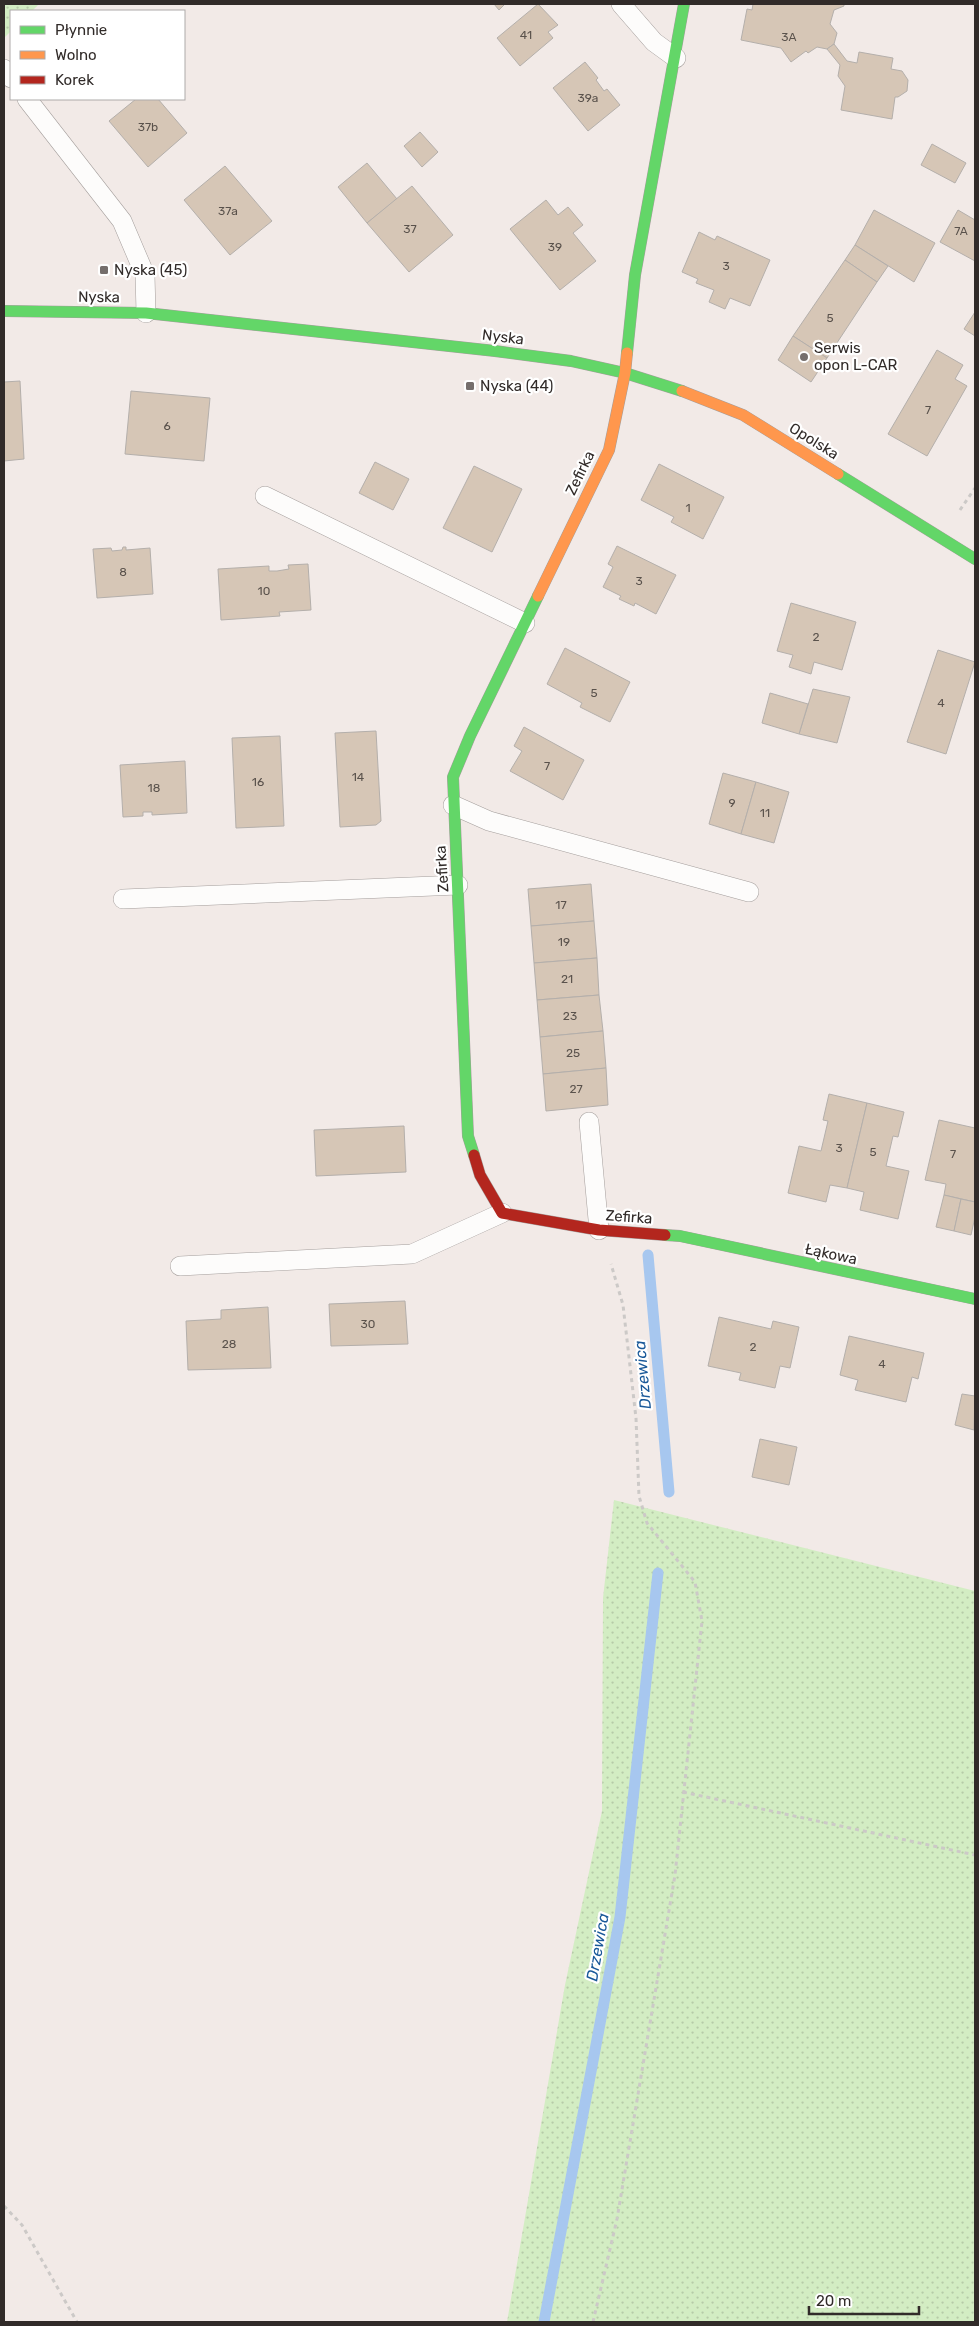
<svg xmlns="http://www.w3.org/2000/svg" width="979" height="2326" font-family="Rubik,sans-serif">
<defs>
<pattern id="grass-dots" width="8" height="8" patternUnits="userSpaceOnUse" patternTransform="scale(1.25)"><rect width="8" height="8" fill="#d3edc3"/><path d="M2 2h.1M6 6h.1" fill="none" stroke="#b6cba8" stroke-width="1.8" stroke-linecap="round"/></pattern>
</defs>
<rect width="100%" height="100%" fill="#f2eae7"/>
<!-- grass -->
<g fill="url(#grass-dots)">
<path d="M 4,4 L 39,4 L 32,11 L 11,11 L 11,31 L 4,38 Z"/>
<path d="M 614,1500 L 975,1591 L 975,2322 L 507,2322 L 565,1985 L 602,1811 L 603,1598 Z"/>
</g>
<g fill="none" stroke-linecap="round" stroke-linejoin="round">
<!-- stream -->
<g stroke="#a7c7ef" stroke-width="11">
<path d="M 648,1255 L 669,1492"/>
<path d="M 544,2322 L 620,1917 L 658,1573"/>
</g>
</g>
<!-- building -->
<g fill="#d6c6b6" stroke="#b4afab">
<path d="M 494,4 L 505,4 L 499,10 Z"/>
<path d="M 538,4 L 558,25 L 548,32 L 553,38 L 520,66 L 497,38 Z"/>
<path d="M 753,4 L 844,4 L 844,6 L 834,10 L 830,24 L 837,33 L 834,44 L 827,49 L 817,47 L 808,53 L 806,51 L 791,62 L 781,48 L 741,40 L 747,9 L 752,10 Z"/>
<path d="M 834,44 L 847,61 L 857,63 L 859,52 L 893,58 L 891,69 L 902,71 L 908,80 L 907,91 L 898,97 L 895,97 L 892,119 L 841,110 L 845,86 L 838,76 L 840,65 L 827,49 Z"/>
<path d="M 585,62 L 598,78 L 596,80 L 604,91 L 607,89 L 620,105 L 588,131 L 553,88 Z"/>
<path d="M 136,99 L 158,99 L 187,133 L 148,167 L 109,121 Z"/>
<path d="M 420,132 L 438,152 L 422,167 L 404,146 Z"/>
<path d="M 932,144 L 966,163 L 955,183 L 921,165 Z"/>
<path d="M 367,163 L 397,199 L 367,223 L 338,187 Z"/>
<path d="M 225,166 L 272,221 L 230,255 L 184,200 Z"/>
<path d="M 412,186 L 453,235 L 409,272 L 367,223 Z"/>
<path d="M 546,200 L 558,215 L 568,207 L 583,225 L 573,233 L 596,261 L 560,290 L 510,229 Z"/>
<path d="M 874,210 L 935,243 L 914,282 L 855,245 Z"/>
<path d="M 958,210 L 975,220 L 975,261 L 940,242 Z"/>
<path d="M 699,232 L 715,240 L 717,236 L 770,260 L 750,306 L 730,298 L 725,309 L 709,302 L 714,290 L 696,283 L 698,279 L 682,272 Z"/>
<path d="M 855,245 L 888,266 L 877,282 L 845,260 Z"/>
<path d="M 845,260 L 877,282 L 827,358 L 793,336 Z"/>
<path d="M 975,312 L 975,336 L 964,329 Z"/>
<path d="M 793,336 L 827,358 L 811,382 L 778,360 Z"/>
<path d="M 937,350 L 963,365 L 955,379 L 967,386 L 927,456 L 888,434 Z"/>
<path d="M 20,381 L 24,459 L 4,461 L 4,382 Z"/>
<path d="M 131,391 L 210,398 L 204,461 L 125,454 Z"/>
<path d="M 375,462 L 409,479 L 393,510 L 359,493 Z"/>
<path d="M 659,464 L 724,497 L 703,539 L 671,522 L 674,517 L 641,500 Z"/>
<path d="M 474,466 L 522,489 L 492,552 L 443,528 Z"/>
<path d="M 617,546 L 676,575 L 656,614 L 635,603 L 634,606 L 619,599 L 621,596 L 603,587 L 613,567 L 608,564 Z"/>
<path d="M 123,547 L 126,547 L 126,550 L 150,548 L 153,594 L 97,598 L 93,549 L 111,548 L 112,551 L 122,550 Z"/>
<path d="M 308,564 L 311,610 L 279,612 L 280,616 L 221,620 L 218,569 L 269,566 L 269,571 L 277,571 L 289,569 L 288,565 Z"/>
<path d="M 791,603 L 856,622 L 842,670 L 814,662 L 811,674 L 789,667 L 793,655 L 777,651 Z"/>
<path d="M 565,648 L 630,682 L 610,722 L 580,707 L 582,703 L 547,684 Z"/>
<path d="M 938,650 L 975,662 L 946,754 L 907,742 Z"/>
<path d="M 813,689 L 850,697 L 837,743 L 799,734 Z"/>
<path d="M 770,693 L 808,704 L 799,734 L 762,723 Z"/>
<path d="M 524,727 L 584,760 L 563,800 L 510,771 L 522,751 L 514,746 Z"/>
<path d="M 376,731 L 381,821 L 376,825 L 340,827 L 335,733 Z"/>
<path d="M 280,736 L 284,826 L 236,828 L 232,738 Z"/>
<path d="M 185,761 L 187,813 L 152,815 L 152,812 L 143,812 L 143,816 L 123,817 L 120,765 Z"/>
<path d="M 723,773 L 756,782 L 741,834 L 709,824 Z"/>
<path d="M 756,782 L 789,792 L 774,843 L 741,834 Z"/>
<path d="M 591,884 L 594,921 L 531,926 L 528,889 Z"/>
<path d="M 594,921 L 597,958 L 534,963 L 531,926 Z"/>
<path d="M 597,958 L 599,995 L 537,1000 L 534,963 Z"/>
<path d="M 599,995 L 603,1031 L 540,1037 L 537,1000 Z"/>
<path d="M 603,1031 L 606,1068 L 543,1074 L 540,1037 Z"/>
<path d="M 606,1068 L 608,1105 L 546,1111 L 543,1074 Z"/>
<path d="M 829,1094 L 867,1103 L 847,1188 L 830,1185 L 826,1202 L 788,1193 L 799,1146 L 821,1151 L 828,1121 L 823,1120 Z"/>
<path d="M 867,1103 L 904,1112 L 898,1137 L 893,1136 L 886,1166 L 909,1171 L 898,1219 L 860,1210 L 864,1192 L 847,1188 Z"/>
<path d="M 939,1120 L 975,1128 L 975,1202 L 944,1195 L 946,1184 L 925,1180 Z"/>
<path d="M 404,1126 L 406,1172 L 316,1176 L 314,1130 Z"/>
<path d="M 944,1195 L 961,1199 L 954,1231 L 936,1227 Z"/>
<path d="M 961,1199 L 975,1202 L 975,1217 L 971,1235 L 954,1231 Z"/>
<path d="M 405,1301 L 408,1344 L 331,1346 L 329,1304 Z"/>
<path d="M 268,1307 L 271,1368 L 188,1370 L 186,1321 L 221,1319 L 221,1310 Z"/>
<path d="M 719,1317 L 771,1329 L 773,1321 L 799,1327 L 790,1368 L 780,1366 L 775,1388 L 739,1380 L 741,1373 L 708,1366 Z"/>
<path d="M 849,1336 L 924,1353 L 918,1379 L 912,1377 L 906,1402 L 855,1390 L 858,1380 L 840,1375 Z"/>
<path d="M 962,1394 L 975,1396 L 974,1430 L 955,1425 Z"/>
<path d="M 760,1439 L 797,1447 L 789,1485 L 752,1477 Z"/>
</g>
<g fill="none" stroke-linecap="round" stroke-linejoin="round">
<!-- lane casing -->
<g stroke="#a49e9c" stroke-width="20">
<g id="lane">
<path d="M 621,4 L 654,42 L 676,58"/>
<path d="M 4,69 L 11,78"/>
<path d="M 27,99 L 122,221 L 145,275 L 146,313"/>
<path d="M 265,496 L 525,623"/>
<path d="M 453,805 L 489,821 L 749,892"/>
<path d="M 123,899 L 458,885"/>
<path d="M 589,1122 L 599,1230"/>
<path d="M 180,1266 L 412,1254 L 502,1213"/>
</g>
</g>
<!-- fast casing -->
<g stroke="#a49e9c" stroke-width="12">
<g id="fast">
<path d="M 4,311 L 146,313 L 495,351 L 571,361 L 625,373 L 682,391"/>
<path d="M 627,353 L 635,275 L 684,4"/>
<path d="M 838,474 L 975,559"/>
<path d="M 474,1155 L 468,1136 L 453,777 L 470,736 L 538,596"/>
<path d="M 665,1235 L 680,1236 L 975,1299"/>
</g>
</g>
<!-- slow casing -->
<g stroke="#a49e9c" stroke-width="12">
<g id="slow">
<path d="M 682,391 L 743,415 L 838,474"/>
<path d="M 538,596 L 609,450 L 625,373 L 627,353"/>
</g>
</g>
<!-- jam casing -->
<g stroke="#a49e9c" stroke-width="12">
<path id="jam" d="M 474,1155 L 480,1175 L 502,1213 L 599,1230 L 665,1235"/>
</g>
<!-- path -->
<g stroke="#ccc9c7" stroke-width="3" stroke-dasharray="4 4" stroke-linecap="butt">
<path d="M 960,510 L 975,488"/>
<path d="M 683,1792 L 975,1855"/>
<path d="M 4,2206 L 22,2225 L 77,2322"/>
<path d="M 593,2322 L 617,2219 L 675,1875 L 702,1621 L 695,1582 L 647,1523 L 639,1496 L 636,1418 L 623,1305 L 611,1264"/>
</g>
<!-- lane -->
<use href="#lane" stroke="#fdfcfb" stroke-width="19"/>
<!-- fast -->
<use href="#fast" stroke="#63d668" stroke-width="11"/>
<!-- slow -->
<use href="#slow" stroke="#ff974d" stroke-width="11"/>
<!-- jam -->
<use href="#jam" stroke="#b3261e" stroke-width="11"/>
</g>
<!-- markers -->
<g fill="#756e6c" stroke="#fff" stroke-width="2">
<rect x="99" y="265" width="10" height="10" rx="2.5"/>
<circle cx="804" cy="357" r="5"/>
<rect x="465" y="381" width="10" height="10" rx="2.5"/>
</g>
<g text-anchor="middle" stroke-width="4.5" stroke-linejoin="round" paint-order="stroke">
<!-- number labels -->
<g font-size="12" fill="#5a524c">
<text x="526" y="39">41</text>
<text x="789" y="41">3A</text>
<text x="588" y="102">39a</text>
<text x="148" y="131">37b</text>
<text x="228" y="215">37a</text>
<text x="410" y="233">37</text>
<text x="961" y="235">7A</text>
<text x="555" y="251">39</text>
<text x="726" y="270">3</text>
<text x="830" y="322">5</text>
<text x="928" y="414">7</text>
<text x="167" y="430">6</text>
<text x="688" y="512">1</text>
<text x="123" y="576">8</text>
<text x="639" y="585">3</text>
<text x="264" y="595">10</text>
<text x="816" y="641">2</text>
<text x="594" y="697">5</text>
<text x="941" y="707">4</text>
<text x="547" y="770">7</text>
<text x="358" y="781">14</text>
<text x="258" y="786">16</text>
<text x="154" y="792">18</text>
<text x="732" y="807">9</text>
<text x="765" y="817">11</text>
<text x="561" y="909">17</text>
<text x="564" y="946">19</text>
<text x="567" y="983">21</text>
<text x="570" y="1020">23</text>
<text x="573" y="1057">25</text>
<text x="576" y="1093">27</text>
<text x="839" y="1152">3</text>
<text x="873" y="1156">5</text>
<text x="953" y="1158">7</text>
<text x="368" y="1328">30</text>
<text x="229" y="1348">28</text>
<text x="753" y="1351">2</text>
<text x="882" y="1368">4</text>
</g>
<!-- poi labels -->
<g font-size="15" fill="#312b29" stroke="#fff" text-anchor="start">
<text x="114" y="275">Nyska (45)</text>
<text x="814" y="353">Serwis<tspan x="814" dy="17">opon L-CAR</tspan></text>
<text x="480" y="391">Nyska (44)</text>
</g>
<!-- street labels -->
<g font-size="15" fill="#312b29" stroke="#fff">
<text transform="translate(99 297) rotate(1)" y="5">Nyska</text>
<text transform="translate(503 337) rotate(7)" y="5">Nyska</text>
<text transform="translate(814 441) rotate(32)" y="5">Opolska</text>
<text transform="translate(580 473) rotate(-64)" y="5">Zefirka</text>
<text transform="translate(442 869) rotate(-94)" y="5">Zefirka</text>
<text transform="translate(629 1217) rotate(4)" y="5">Zefirka</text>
<text transform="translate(831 1254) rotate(12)" y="5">Łąkowa</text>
</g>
<!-- water labels -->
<g font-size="16" font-style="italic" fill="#1a5999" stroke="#fff">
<text transform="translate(642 1375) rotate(-95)" y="6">Drzewica</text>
<text transform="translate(597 1947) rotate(-80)" y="6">Drzewica</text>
</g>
</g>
<!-- border -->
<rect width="979" height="2326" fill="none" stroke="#312b29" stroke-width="10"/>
<!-- legend -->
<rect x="10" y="10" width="175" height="90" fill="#ffffff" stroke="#adaaa9"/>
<rect x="20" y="26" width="25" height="8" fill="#63d668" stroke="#adaaa9"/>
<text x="55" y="35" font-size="15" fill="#312b29">Płynnie</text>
<rect x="20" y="51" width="25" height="8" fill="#ff974d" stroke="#adaaa9"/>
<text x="55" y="60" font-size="15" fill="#312b29">Wolno</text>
<rect x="20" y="76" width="25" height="8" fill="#b3261e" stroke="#adaaa9"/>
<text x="55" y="85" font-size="15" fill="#312b29">Korek</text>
<!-- scale -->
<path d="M809 2306v8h110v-8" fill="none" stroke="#312b29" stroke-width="2.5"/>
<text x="816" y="2306" font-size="15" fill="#312b29" stroke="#ffffff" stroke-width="4" paint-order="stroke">20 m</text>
</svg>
